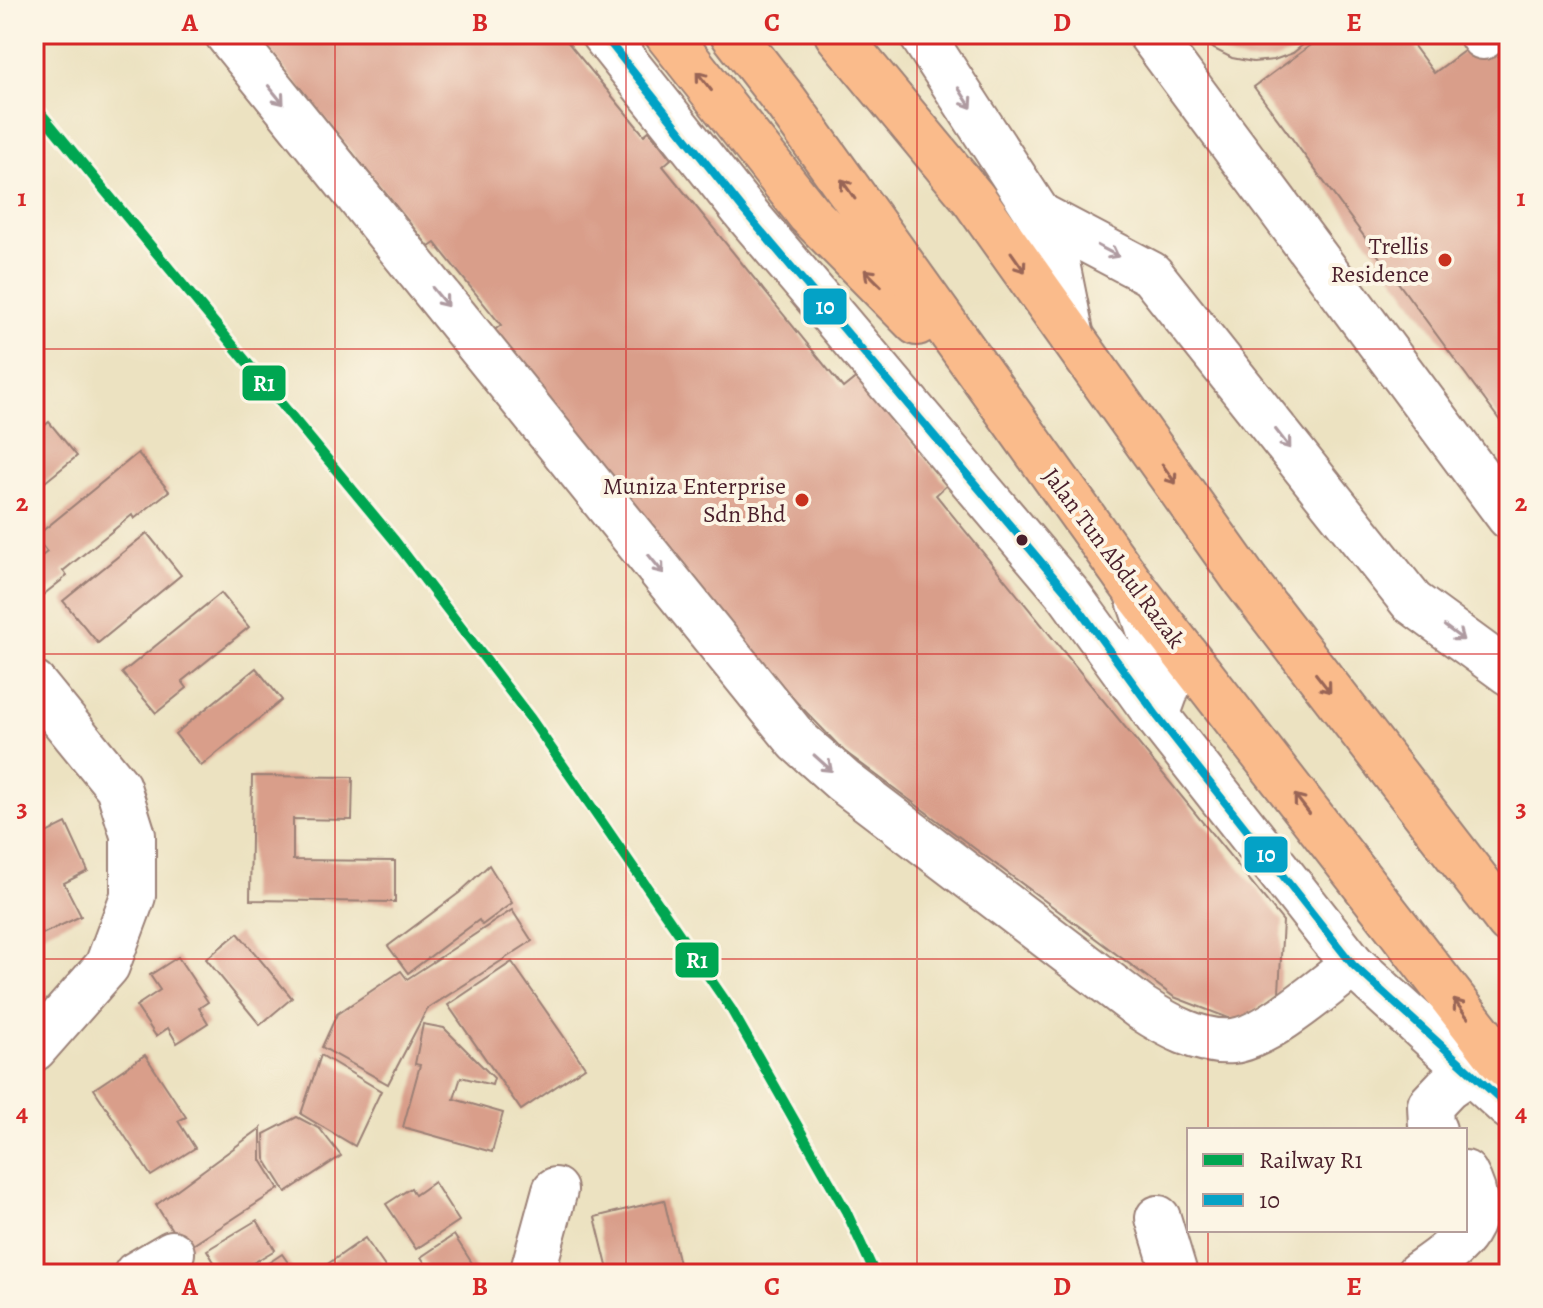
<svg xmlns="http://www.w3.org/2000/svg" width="1543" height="1308" font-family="Alegreya,serif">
<rect width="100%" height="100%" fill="#fcf5e5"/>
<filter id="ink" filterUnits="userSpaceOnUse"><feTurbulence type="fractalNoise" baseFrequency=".0125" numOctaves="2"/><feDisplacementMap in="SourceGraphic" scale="16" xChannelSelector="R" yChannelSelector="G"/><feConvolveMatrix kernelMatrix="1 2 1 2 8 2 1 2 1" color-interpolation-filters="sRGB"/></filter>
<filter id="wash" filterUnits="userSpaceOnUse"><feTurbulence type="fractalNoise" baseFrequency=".006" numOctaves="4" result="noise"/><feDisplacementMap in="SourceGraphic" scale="32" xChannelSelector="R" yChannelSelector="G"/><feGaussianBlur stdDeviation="1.8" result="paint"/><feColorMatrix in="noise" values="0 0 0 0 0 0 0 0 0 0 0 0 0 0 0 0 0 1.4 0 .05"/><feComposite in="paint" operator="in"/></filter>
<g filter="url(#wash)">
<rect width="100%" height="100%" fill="#ece2c1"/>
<g id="blocks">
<!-- building -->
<g fill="#d99e8a">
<path d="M 256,34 L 561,34 L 644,135 L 649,131 L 671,159 L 663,166 L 843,388 L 858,376 L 947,485 L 936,495 L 1283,921 L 1279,992 L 1239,1022 L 1174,997 L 844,751 L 744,648 L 488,335 L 501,325 L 435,243 L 429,247 Z"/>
<path d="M 1196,34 L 1316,34 L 1293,53 L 1274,60 L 1253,62 L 1232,58 L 1214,49 Z"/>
<path d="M 1326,34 L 1405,34 L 1434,73 L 1487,34 L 1509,34 L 1509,433 L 1254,87 Z"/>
<path d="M 49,422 L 77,456 L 34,491 L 34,434 Z"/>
<path d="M 138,453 L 169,491 L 134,519 L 132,515 L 63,571 L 67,576 L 34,602 L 34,562 L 47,552 L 35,537 Z"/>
<path d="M 147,533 L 181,575 L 98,643 L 63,601 Z"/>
<path d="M 221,593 L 249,627 L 182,681 L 187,688 L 156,713 L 122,673 Z"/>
<path d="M 256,668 L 282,700 L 201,766 L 175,734 Z"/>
<path d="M 252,776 L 353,777 L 352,820 L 293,819 L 293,860 L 395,861 L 395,902 L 250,900 Z"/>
<path d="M 66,823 L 88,871 L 64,883 L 81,916 L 34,938 L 34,839 Z"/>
<path d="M 489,865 L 512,903 L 482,925 L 479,920 L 408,973 L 388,946 L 459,893 Z"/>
<path d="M 512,910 L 532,941 L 427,1009 L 388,1084 L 322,1047 L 337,1014 L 401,971 L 407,979 Z"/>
<path d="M 238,933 L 292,998 L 260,1025 L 206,959 Z"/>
<path d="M 178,957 L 208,1002 L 199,1008 L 208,1023 L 177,1043 L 168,1028 L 156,1036 L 136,1006 L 160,990 L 150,975 Z"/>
<path d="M 512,962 L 585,1067 L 521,1110 L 448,1005 Z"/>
<path d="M 423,1024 L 444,1028 L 494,1078 L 492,1085 L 461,1077 L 454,1099 L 503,1113 L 492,1152 L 403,1127 L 420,1065 L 415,1064 Z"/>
<path d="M 145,1055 L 186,1117 L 178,1121 L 195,1148 L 151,1176 L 94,1089 Z"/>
<path d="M 321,1055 L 381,1091 L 355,1146 L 301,1114 Z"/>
<path d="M 297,1117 L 320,1129 L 341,1156 L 286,1192 L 265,1159 L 264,1134 Z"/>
<path d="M 261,1128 L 261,1160 L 279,1189 L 185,1250 L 156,1205 Z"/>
<path d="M 434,1182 L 459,1221 L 416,1249 L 386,1204 L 411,1188 L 415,1195 Z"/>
<path d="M 664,1200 L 680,1268 L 654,1274 L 609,1274 L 595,1217 Z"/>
<path d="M 257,1220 L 275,1250 L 234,1274 L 221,1274 L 207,1250 Z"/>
<path d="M 454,1235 L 479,1274 L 432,1274 L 421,1257 Z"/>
<path d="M 365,1238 L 390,1274 L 326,1274 L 322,1268 Z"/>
<path d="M 282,1254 L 296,1274 L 252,1274 Z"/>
</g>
</g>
</g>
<g filter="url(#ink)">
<use href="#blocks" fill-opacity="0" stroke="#9b8076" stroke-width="2"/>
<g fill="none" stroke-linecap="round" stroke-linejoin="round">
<!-- minor casing -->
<g stroke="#9b8076" stroke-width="48">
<g id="minor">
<path d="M 227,34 L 798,741 L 843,781 L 1141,1008 C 1167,1025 1200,1044 1233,1041 C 1267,1037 1324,987 1353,965"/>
<path d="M 603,34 L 745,212 L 1069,595 L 1157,716 L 1353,965 L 1509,1107"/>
<path d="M 921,34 L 1039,215 L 1055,253 L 1072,337"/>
<path d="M 1150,34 L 1509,517"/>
<path d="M 1481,34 L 1483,37"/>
<path d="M 1039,215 L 1151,274 L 1412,602 L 1509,673"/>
<path d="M 1138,597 L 1168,686 L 1157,716"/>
<path d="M 34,684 L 118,787 L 133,835 L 133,896 L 107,966 L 34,1049"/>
<path d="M 1434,1130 L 1431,1126 L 1430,1105 L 1447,1087 L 1470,1071"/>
<path d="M 1158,1218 L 1175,1274"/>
<path d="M 136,1274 L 172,1253"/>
<path d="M 532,1274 L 555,1190"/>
<path d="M 1418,1274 C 1455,1248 1494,1223 1465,1173"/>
</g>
</g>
<!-- highway casing -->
<g stroke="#9b8076" stroke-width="48">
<g id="highway">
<path d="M 667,34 L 809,214 L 917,323"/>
<path d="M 733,34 L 786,102 L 1137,592 L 1509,1071"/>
<path d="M 837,34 L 973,198 L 1245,580 L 1509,922"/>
</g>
</g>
<!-- minor -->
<use href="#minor" stroke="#fff" stroke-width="44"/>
<!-- highway -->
<use href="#highway" stroke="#fabb8b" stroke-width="44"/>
<!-- bus-1 casing -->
<g stroke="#fcf5e5" stroke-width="14">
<path id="bus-1" d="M 603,34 L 745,212 L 1069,595 L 1157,716 L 1353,965 L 1509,1107"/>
</g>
<!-- bus-1 -->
<use href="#bus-1" stroke="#04a2c6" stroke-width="8"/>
<!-- rail-1 casing -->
<g stroke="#fcf5e5" stroke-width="16">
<path id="rail-1" d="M 34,105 L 395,541 L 531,719 L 731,1009 L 846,1211 L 875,1274"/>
</g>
<!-- rail-1 -->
<use href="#rail-1" stroke="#00a651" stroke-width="10"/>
</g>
<!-- one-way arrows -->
<defs><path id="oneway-shaft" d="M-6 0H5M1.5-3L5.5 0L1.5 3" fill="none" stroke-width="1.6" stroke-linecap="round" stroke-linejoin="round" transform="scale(2)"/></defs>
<g stroke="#996556">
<use href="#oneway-shaft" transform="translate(704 81) rotate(-128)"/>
<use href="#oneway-shaft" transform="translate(848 189) rotate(-125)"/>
<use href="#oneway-shaft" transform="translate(1018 262) rotate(55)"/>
<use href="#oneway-shaft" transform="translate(873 278) rotate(-135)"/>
<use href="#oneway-shaft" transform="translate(1169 474) rotate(55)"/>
<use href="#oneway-shaft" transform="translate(1323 683) rotate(52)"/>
<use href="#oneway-shaft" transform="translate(1302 804) rotate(-128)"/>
<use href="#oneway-shaft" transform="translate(1461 1009) rotate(-128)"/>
</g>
<g stroke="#ae9aa0">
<use href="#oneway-shaft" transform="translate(276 95) rotate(51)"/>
<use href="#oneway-shaft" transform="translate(965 98) rotate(57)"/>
<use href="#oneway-shaft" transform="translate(1108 251) rotate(28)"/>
<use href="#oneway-shaft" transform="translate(440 297) rotate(51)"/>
<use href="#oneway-shaft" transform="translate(1283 439) rotate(52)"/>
<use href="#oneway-shaft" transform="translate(656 564) rotate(51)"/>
<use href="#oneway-shaft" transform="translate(1454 633) rotate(37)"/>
<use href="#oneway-shaft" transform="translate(823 763) rotate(42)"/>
</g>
</g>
<!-- grid -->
<path fill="none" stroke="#d62828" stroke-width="2" stroke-opacity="0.55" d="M 335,34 L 335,1274M 626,34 L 626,1274M 917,34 L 917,1274M 1208,34 L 1208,1130M 34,349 L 1509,349M 34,654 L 1509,654M 34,959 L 1509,959M 1208,1230 L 1208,1274"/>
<!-- markers -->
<g fill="#c8321e" stroke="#fcf5e5" stroke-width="3">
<circle cx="1445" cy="260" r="8"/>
<circle cx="802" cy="500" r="8"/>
</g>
<circle fill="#4a1f2b" stroke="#fcf5e5" stroke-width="3" cx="1022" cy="540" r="7"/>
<g text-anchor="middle" stroke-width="8" stroke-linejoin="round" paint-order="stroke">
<!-- poi labels -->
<g font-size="24" fill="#4a1f2b" stroke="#fcf5e5" text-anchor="end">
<text x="1429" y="254">Trellis<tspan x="1429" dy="28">Residence</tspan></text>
<text x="786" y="494">Muniza Enterprise<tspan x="786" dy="28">Sdn Bhd</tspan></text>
</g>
<!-- street labels -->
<g font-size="24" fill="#4a1f2b" stroke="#fcf5e5">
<text transform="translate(1114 558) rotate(53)" y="8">Jalan Tun Abdul Razak</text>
</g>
</g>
<g stroke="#fcf5e5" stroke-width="3">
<rect x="802" y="287" width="46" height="39" rx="8" fill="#04a2c6"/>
<rect x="241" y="364" width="46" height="38" rx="8" fill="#00a651"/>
<rect x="1243" y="835" width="46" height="39" rx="8" fill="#04a2c6"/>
<rect x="674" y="941" width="46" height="38" rx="8" fill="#00a651"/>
</g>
<g font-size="22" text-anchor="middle" font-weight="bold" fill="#fff">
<text x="825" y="314">10</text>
<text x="264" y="391">R1</text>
<text x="1266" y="862">10</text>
<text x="697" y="968">R1</text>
</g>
<!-- margin -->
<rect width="1543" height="1308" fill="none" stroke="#fcf5e5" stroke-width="88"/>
<!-- legend -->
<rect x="1187" y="1128" width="280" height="104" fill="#fcf5e5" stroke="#b59f9b" stroke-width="2"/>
<rect x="1203" y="1154" width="40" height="12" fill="#00a651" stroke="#b59f9b" stroke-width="2"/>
<text x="1259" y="1168" font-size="24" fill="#4a1f2b">Railway R1</text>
<rect x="1203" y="1194" width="40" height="12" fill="#04a2c6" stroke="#b59f9b" stroke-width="2"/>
<text x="1259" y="1208" font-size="24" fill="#4a1f2b">10</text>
<rect x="44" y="44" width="1455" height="1220" fill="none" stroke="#d62828" stroke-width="3"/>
<g font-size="26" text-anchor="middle" font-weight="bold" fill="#d62828">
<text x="190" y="31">A</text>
<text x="480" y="31">B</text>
<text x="772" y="31">C</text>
<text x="1062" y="31">D</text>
<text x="1354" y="31">E</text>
<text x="22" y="206">1</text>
<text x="1521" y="206">1</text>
<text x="22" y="511">2</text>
<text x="1521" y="511">2</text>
<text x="22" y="816">3</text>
<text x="1521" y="816">3</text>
<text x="22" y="1121">4</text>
<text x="1521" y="1121">4</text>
<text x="190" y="1295">A</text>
<text x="480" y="1295">B</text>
<text x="772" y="1295">C</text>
<text x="1062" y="1295">D</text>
<text x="1354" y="1295">E</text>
</g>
</svg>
